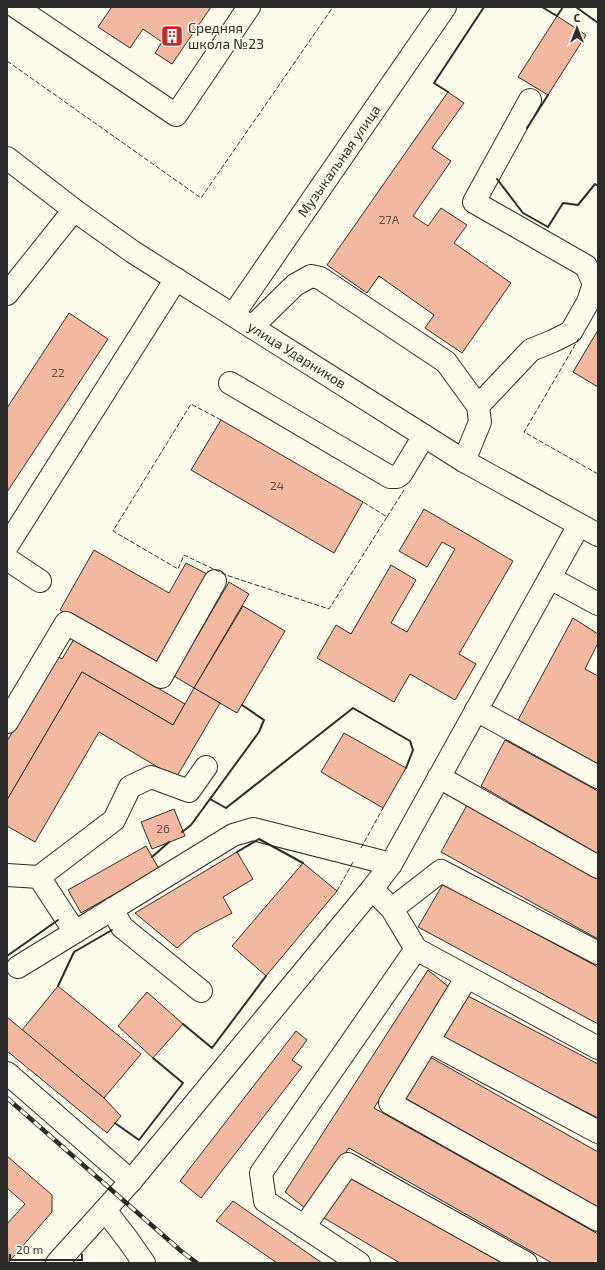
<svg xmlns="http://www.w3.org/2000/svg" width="605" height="1270" font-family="'Exo 2',sans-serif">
<rect width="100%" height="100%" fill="#fdfbea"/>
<!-- building -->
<g fill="#f2b8a0" stroke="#2b2b2b">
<path d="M 110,7 L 211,7 L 172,64 L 155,53 L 162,42 L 143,29 L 130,48 L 98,27 L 111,8 Z"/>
<path d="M 557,16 L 586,35 L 548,95 L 518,77 Z"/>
<path d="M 448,92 L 464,103 L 432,148 L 451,161 L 413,216 L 428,226 L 441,208 L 467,225 L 454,243 L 511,283 L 462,353 L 425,328 L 434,315 L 379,276 L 367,293 L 327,265 Z"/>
<path d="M 69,313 L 108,339 L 7,492 L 7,408 Z"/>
<path d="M 598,330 L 598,387 L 573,372 Z"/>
<path d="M 221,420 L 363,502 L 334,553 L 191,470 Z"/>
<path d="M 424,509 L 513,561 L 459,654 L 476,664 L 455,700 L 410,674 L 394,702 L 317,658 L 336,625 L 351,634 L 391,565 L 416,580 L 391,623 L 407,632 L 455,549 L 442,542 L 427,567 L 399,551 Z"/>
<path d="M 94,550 L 169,593 L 186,563 L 207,574 L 156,664 L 60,610 Z"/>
<path d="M 229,582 L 249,594 L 194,688 L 174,676 Z"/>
<path d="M 243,606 L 285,631 L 237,713 L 194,688 Z"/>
<path d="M 573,618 L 598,634 L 598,643 L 585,669 L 598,676 L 598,764 L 518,720 Z"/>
<path d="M 74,639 L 185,704 L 173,725 L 82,672 L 7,800 L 7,741 L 57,656 L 62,659 Z"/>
<path d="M 82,672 L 173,725 L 194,688 L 220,703 L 176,778 L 99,732 L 35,842 L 7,826 L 7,800 Z"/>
<path d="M 344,733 L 406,768 L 383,808 L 321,772 Z"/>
<path d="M 505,740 L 598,791 L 598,854 L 481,786 Z"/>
<path d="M 467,805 L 598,878 L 598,939 L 441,852 Z"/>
<path d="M 174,809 L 185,836 L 152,849 L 141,822 Z"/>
<path d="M 146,846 L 159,869 L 81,913 L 68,890 Z"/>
<path d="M 237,852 L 253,879 L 223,897 L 232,913 L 194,933 L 177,948 L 135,913 Z"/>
<path d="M 303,863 L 337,891 L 266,976 L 232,946 Z"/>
<path d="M 443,884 L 598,967 L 598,1024 L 418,927 Z"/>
<path d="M 428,970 L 450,988 L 374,1108 L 598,1234 L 598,1263 L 552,1263 L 349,1148 L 305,1208 L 285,1192 Z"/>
<path d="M 58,986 L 141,1054 L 104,1098 L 22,1030 Z"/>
<path d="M 147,992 L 183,1024 L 153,1058 L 118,1026 Z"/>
<path d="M 468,996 L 598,1064 L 598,1118 L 442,1038 Z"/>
<path d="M 7,1017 L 104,1098 L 121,1116 L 107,1133 L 7,1051 Z"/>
<path d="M 296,1031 L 307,1040 L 292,1060 L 302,1067 L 201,1198 L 180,1181 Z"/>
<path d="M 430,1057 L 598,1152 L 598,1208 L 405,1098 Z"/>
<path d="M 7,1156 L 52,1195 L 52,1212 L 8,1263 L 7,1224 L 25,1204 L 7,1188 Z"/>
<path d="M 348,1176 L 502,1263 L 400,1263 L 324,1218 Z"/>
<path d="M 233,1201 L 322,1263 L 277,1263 L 216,1221 Z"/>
</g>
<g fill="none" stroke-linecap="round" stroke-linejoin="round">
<!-- minor casing -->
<g stroke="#2b2b2b" stroke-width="24">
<g id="minor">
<path d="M 16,7 L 176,115 L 249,7"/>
<path d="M 7,158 L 74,210 L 133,252 L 464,461 L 598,535"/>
<path d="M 7,294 L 74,210"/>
<path d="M 233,315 L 445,7"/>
<path d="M 252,327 L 295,285 L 311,276 L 320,278 L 446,362 L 478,406 L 480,422 L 464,461"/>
<path d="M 230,383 L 390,477 L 397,477 L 401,474 L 424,436"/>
<path d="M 478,406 L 531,350 L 553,341 L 571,332 L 588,302 L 594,284 L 586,266 L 474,202 L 530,100"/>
<path d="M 7,546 L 176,279"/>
<path d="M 7,559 L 40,581"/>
<path d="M 550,578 L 598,604"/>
<path d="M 476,710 L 598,777"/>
<path d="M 7,722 L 66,623 L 161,677 L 215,581"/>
<path d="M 439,777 L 598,867"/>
<path d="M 7,875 L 39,877 L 75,932"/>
<path d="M 39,877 L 114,820 L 130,787 L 151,777 L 189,791 L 206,767"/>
<path d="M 372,889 L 392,909 L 416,949 L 598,1048"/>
<path d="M 112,909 L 122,927 L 201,991"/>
<path d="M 392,909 L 441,871 L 598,953"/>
<path d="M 18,967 L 233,835 L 253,829 L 391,864"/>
<path d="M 467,977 L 390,1103 L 598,1220"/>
<path d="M 428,1041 L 598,1132"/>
<path d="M 7,1073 L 131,1181"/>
<path d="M 105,1210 L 128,1240 L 144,1263"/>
<path d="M 304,1227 L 348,1164 L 526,1263"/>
<path d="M 57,1263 L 131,1181 L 372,889 L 391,864 L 579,525"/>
<path d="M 359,1263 L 265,1201 L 261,1173 L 416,949"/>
</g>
</g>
<!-- minor -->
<use href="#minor" stroke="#fdfbea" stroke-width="22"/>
<!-- rail casing -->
<g stroke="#2b2b2b" stroke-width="4.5">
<path id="rail" d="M 7,1098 L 181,1251 L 197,1263"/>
</g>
<!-- rail -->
<use href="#rail" stroke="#fdfbea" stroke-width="3" stroke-dasharray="9" stroke-linecap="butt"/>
<!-- fence -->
<g stroke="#2b2b2b" stroke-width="1" stroke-dasharray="5 2" stroke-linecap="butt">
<path d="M 7,61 L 201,198 L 333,7"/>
<path d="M 579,338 L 524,432 L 598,474"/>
<path d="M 221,420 L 191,404 L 113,531 L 178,569 L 184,555 L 226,575 L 329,609 L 387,517 L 363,502"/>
<path d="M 387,517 L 404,490"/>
<path d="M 361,848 L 383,808"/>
<path d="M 337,891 L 353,862"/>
</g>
<!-- wall -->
<g stroke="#2b2b2b" stroke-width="2">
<path d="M 542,7 L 557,16 L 563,7"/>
<path d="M 576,7 L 598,23"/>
<path d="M 448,92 L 434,83 L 484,7"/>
<path d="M 527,128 L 548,95"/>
<path d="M 497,179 L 523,213 L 548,227 L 563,203 L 578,205 L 595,184 L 598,186"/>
<path d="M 210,799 L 226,808 L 353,708 L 410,741 L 413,750 L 406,768"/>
<path d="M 182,832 L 191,825 L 259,732 L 264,720 L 242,705"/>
<path d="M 237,852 L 259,839 L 303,863"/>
<path d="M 152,857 L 169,842"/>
<path d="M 7,956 L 58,920"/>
<path d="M 58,986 L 74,952 L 112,930"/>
<path d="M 183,1024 L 212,1048 L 266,976"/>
<path d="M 115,1123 L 139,1140 L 183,1083 L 153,1058"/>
</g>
</g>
<!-- icons -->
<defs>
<g id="building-square" transform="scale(1.15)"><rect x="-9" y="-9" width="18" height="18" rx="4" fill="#c62828" stroke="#fdfbea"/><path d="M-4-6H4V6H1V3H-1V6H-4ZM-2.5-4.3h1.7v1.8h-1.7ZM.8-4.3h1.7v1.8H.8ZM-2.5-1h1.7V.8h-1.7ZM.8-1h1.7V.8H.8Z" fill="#fff"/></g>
</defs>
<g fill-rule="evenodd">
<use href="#building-square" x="172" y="36"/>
</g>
<g text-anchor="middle" stroke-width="3" stroke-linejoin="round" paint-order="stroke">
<!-- number labels -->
<g font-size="12" fill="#5d4e48">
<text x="389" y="224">27А</text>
<text x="58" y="377">22</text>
<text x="277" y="490">24</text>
<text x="163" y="833">26</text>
</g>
<!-- poi labels -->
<g font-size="14" fill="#2b2b2b" stroke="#fdfbea" text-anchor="start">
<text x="188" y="33">Средняя<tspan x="188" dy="16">школа №23</tspan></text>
</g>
<!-- street labels -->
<g font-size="14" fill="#2b2b2b" stroke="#fdfbea">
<text transform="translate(339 161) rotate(-55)" y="5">Музыкальная улица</text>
<text transform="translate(297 355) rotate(32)" y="5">улица Ударников</text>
</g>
</g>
<!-- border -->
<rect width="605" height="1270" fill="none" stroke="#2b2b2b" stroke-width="16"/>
<!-- north arrow -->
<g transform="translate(577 28)" stroke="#fdfbea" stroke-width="3" paint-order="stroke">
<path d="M0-3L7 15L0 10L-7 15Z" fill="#2b2b2b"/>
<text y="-6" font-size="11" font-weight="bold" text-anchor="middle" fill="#2b2b2b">С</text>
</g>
<!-- scale -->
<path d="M10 1254v6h72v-6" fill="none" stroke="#2b2b2b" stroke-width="2"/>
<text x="16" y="1254" font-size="12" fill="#2b2b2b" stroke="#fdfbea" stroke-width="3" paint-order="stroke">20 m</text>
</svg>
